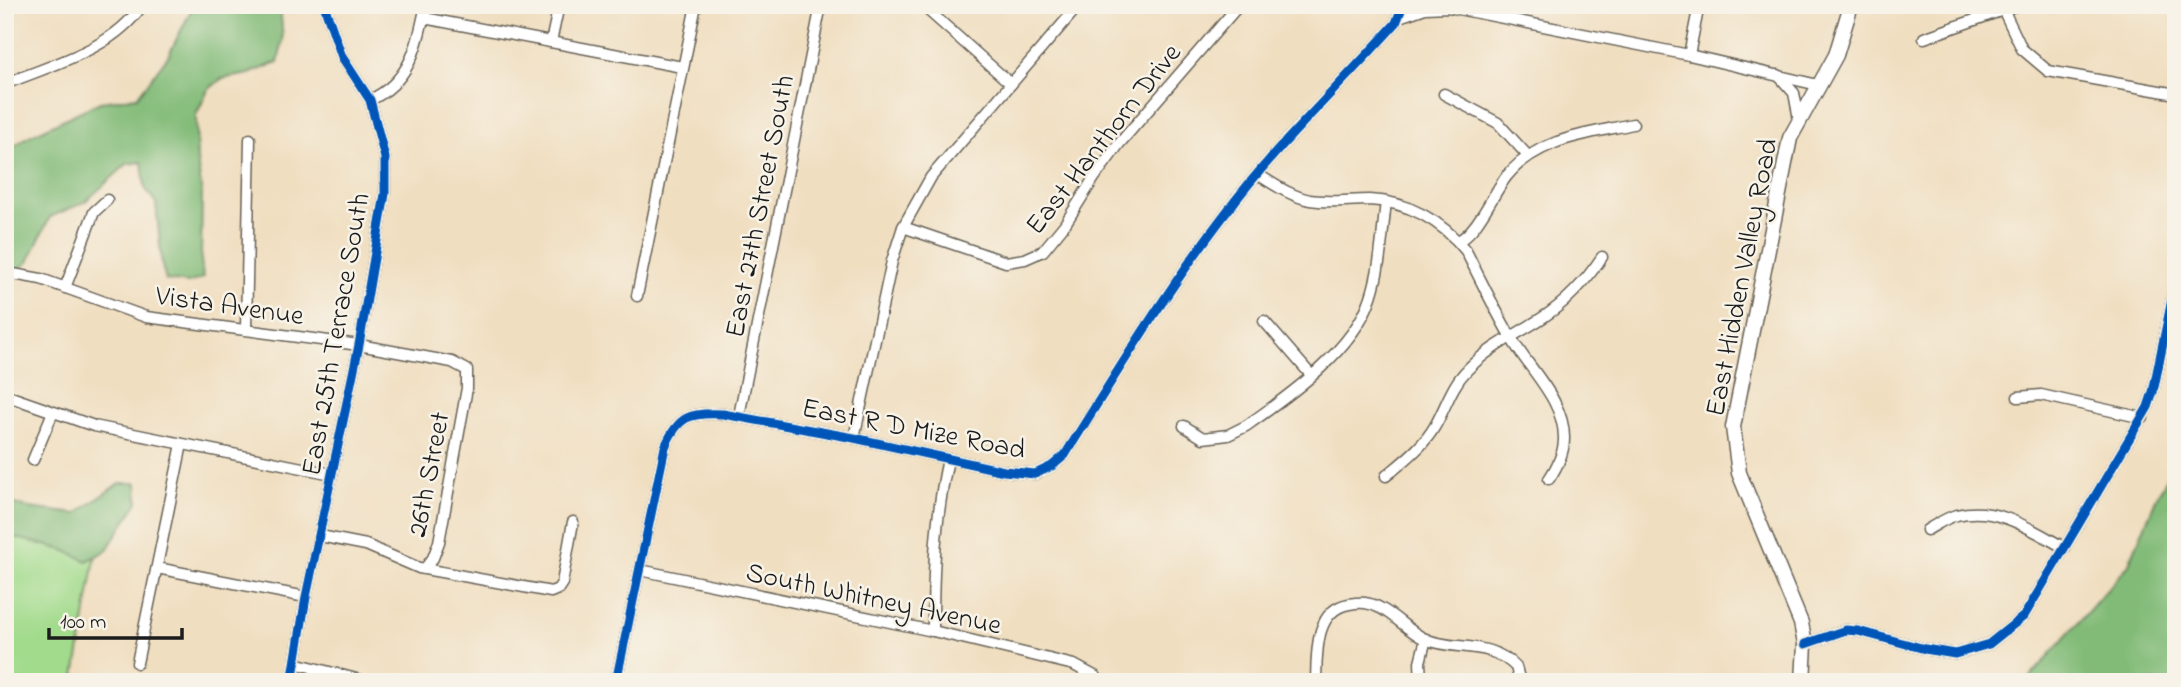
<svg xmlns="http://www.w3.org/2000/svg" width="2181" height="687" font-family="'Indie Flower',sans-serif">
<rect width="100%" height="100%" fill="#f7f3e8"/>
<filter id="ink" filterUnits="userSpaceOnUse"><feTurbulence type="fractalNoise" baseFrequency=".0143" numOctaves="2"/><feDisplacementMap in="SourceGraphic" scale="14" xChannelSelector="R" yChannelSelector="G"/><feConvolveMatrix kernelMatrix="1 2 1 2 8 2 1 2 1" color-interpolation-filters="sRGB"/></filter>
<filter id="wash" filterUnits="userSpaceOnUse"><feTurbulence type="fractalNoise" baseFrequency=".00686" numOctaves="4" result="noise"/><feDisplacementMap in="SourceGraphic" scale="28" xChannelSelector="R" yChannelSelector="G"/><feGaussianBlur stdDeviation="1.57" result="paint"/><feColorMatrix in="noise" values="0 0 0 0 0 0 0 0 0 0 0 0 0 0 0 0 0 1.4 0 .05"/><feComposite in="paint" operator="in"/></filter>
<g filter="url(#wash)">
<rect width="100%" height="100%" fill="#f0dec0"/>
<!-- green -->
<path fill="#a3db8d" stroke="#607c54" stroke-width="2" d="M 5,521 L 99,536 L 74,682 L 5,682 Z"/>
<!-- forest -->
<g fill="#82bb78" stroke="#4f6c4a" stroke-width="2">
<path d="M 194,5 L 280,5 L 283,40 L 278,62 L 249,74 L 221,79 L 208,90 L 196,115 L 197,160 L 202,193 L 201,260 L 203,278 L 188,283 L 166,280 L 162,266 L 156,203 L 145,188 L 142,162 L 127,164 L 85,202 L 50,217 L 28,262 L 15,272 L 9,292 L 5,320 L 5,152 L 29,136 L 100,102 L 137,97 L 168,56 Z"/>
<path d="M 2176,464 L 2176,682 L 2026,682 L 2128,566 L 2159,492 Z"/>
<path d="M 119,483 L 137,483 L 138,502 L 106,551 L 87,561 L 64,550 L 5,535 L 5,501 L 29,508 L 76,514 Z"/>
</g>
</g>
<g filter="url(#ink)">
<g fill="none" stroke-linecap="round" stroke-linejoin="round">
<!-- minor casing -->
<g stroke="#666055" stroke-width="13">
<g id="minor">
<path d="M 922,5 L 1011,84"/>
<path d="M 2001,5 L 2022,49 L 2048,71 L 2176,94"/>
<path d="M 1399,17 L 1425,8 L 1448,7 L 1689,55 L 1818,85"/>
<path d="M 424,18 L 682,67"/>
<path d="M 1924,38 L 2017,5"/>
<path d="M 551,42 L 559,5"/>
<path d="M 1689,55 L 1699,5"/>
<path d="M 1778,75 L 1794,93 L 1799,119"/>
<path d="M 5,84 C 51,65 114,49 142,5"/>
<path d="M 1444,94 L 1498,123 L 1528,156"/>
<path d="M 370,100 C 411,81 417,46 426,5"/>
<path d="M 1257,174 C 1274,184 1290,196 1310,200 C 1329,203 1349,200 1369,200 C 1407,201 1442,221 1466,251 C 1481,281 1496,312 1513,341 C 1531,371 1565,402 1564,439 C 1564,453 1557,467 1549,479"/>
<path d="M 903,227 L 1006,262 L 1025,259 L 1043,251 L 1065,224 L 1094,178 L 1119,144 L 1239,5"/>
<path d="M 1458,241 C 1477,232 1493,194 1506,177 C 1537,138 1588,134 1633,124"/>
<path d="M 13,274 L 41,279 L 146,317 L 359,345 L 452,362 L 467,370 L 467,388 L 439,542 L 433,558 L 426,567"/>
<path d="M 65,288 L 94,212 L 107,200"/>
<path d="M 637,296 L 696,5"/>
<path d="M 1264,321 L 1311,375"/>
<path d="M 246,329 L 250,139"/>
<path d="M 5,395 L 94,426 L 332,474"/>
<path d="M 2018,397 L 2041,395 L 2143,418"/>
<path d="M 739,416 L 821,5"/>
<path d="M 1184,426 L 1203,438 L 1228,435 L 1246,426 C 1290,395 1354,350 1371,297 C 1381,267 1382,233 1386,202"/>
<path d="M 854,438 L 892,261 L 903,227 L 931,177 L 1079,5"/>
<path d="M 33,460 L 53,412"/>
<path d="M 1386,476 C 1404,461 1423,447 1435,426 C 1446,407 1451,386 1467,370 C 1489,347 1516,335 1542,318 C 1567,302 1586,281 1602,257"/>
<path d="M 1927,530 C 1936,525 1947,517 1957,515 C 1997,505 2032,530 2065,548"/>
<path d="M 320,536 L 366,545 L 419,568 L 551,592 L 558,589 L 562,583 L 573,522"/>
<path d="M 157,568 L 306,597"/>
<path d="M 640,570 L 933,631 L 1074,665 L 1096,677"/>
<path d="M 933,631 C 933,571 935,518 948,459"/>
<path d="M 1805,644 L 1846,630 L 1858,631 L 1925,649 L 1955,654 L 1989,644 L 2024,616 L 2148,407 L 2153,392 L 2176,280"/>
<path d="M 137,663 L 182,444"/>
<path d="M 295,663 L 368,682"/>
<path d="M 292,682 L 306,597 L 359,345 L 385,194 L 385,158 L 370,100 L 342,57 L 324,5"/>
<path d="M 304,682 L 314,676 L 327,675"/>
<path d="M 616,682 L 665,447 C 678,416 690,412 723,414 L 854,438 L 1004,471 L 1035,474 L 1052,466 L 1065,455 C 1116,374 1166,291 1225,214 C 1276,146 1339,87 1396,23 L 1403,5"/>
<path d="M 1217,682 L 1225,682"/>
<path d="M 1316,682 C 1317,655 1314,610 1349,604 C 1361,602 1369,602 1380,608 C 1396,616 1408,631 1425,639 C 1456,652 1488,639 1516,667 L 1520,682"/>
<path d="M 1421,682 L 1420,662 L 1426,639"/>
</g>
</g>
<!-- secondary casing -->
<g stroke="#666055" stroke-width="17">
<path id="secondary" d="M 1803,682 L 1805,644 L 1801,623 L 1739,473 L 1733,427 L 1790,138 L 1836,55 L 1851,5"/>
</g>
<!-- minor -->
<use href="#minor" stroke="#fff" stroke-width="10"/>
<!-- secondary -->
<use href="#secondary" stroke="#fff" stroke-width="14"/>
<!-- cycleway casing -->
<g stroke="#f7f3e8" stroke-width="13">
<g id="cycleway">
<path d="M 1805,644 L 1846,630 L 1858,631 L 1925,649 L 1955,654 L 1989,644 L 2024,616 L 2148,407 L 2153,392 L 2176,280"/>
<path d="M 292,682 L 306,597 L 359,345 L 385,194 L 385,158 L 370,100 L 342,57 L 324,5"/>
<path d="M 616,682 L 665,447 C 678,416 690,412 723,414 L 854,438 L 1004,471 L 1035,474 L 1052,466 L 1065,455 C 1116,374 1166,291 1225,214 C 1276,146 1339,87 1396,23 L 1403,5"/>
</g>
</g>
<!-- cycleway -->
<use href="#cycleway" stroke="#0057b8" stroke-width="9"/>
</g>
</g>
<g text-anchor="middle" stroke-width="5" stroke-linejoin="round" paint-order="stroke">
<!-- street labels -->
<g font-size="28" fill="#1c1c1c" stroke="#f7f3e8">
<text transform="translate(1102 138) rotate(-52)" y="10">East Hanthorn Drive</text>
<text transform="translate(758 206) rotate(-79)" y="10">East 27th Street South</text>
<text transform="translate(1740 277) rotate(-79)" y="10">East Hidden Valley Road</text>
<text transform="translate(230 304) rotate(8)" y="10">Vista Avenue</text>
<text transform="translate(334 334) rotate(-80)" y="10">East 25th Terrace South</text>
<text transform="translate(914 427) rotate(11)" y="10">East R D Mize Road</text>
<text transform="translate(427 474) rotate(-79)" y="10">26th Street</text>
<text transform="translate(874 597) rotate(12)" y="10">South Whitney Avenue</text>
</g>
</g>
<!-- margin -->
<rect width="2181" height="687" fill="none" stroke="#f7f3e8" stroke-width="28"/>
<!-- scale -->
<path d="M49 628v10h133v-10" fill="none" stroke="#1c1c1c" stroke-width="3.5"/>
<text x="60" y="628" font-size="21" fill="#1c1c1c" stroke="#f7f3e8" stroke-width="5" paint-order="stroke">100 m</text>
</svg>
